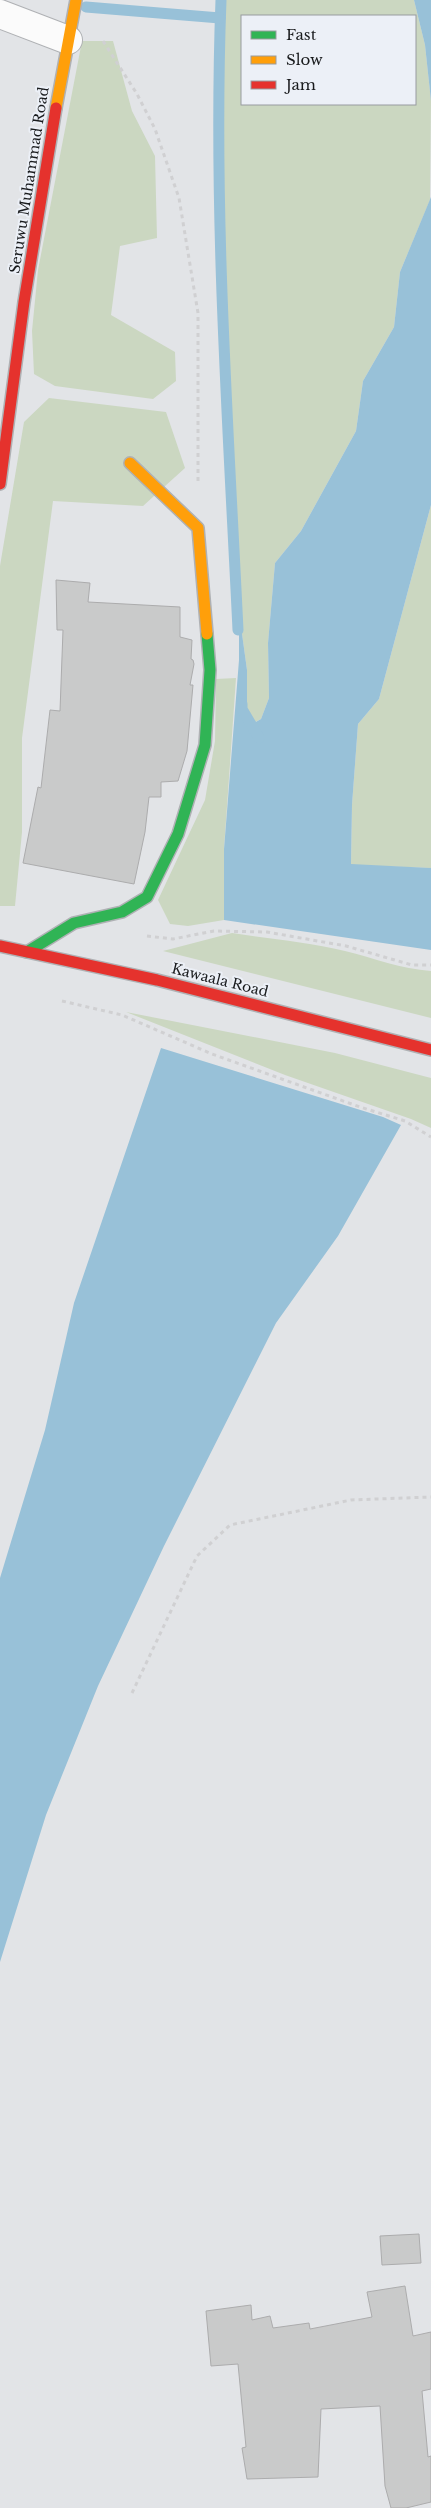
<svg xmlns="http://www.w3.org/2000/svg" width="431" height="2508" font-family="'Libre Baskerville',serif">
<rect width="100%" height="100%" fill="#e2e4e7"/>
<!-- green -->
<g fill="#cbd7c1" fill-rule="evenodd">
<path d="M 221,0 L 414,0 L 425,45 L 431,101 L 430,200 L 400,272 L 394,327 L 363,381 L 356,431 L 301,531 L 275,563 L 268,643 L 269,698 L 261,719 L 246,727 L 247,670 L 239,612 L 220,286 L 218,157 ZM 242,16 L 415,16 L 415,104 L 242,104 Z"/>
<path d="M 82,41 L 113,41 L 132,111 L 155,156 L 157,238 L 120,246 L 111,315 L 175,352 L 176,381 L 153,399 L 55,386 L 34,374 L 32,331 L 38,270 Z"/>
<path d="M 49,398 L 166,412 L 185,468 L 143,506 L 53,501 L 22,738 L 22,832 L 15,906 L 0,906 L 0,566 L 24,422 Z"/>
<path d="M 431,505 L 431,868 L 351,865 L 352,805 L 358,724 L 379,699 Z"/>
<path d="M 236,678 L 224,849 L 224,920 L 188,926 L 170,924 L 158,900 L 205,800 L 215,741 L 216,679 Z"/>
<path d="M 232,933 C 270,939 308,942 345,951 C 374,958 401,969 431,971 L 431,1018 L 163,951 Z"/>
<path d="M 126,1012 L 335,1053 L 431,1078 L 431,1128 L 411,1119 L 285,1075 Z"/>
</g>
<!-- water -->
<g fill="#98c1d8">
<path d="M 414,0 L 431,0 L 431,101 L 425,45 Z"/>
<path d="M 431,197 L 431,505 L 379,699 L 358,724 L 352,805 L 351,864 L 431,868 L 431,950 L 224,920 L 224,849 L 239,660 L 239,612 L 247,670 L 247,727 L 261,719 L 269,698 L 268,643 L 275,563 L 301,531 L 356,431 L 363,381 L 394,327 L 400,272 Z"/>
<path d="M 161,1048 L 383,1117 L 401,1125 L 338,1236 L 276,1323 L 164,1546 L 98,1686 L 46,1815 L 0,1962 L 0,1578 L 45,1430 L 74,1303 Z"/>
</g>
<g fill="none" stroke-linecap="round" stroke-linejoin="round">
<!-- stream -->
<g stroke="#98c1d8" stroke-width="11">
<path d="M 221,0 C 213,210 228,420 238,630"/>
<path d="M 86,7 L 220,18"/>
<path d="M 242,704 L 242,709 L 259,738"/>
</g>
</g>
<!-- building -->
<g fill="#c9caca" stroke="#acacad">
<path d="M 56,580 L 90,583 L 88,602 L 180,607 L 180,637 L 192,640 L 191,659 L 193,660 L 194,664 L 190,685 L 193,685 L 187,751 L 178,781 L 161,782 L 161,797 L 149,797 L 145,832 L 134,884 L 23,863 L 38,787 L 41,788 L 50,710 L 60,711 L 63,630 L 57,630 Z"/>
<path d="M 419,2234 L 421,2263 L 382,2265 L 380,2236 Z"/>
<path d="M 405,2286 L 413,2336 L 431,2332 L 431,2389 L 422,2391 L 428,2457 L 431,2456 L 431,2502 L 406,2508 L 391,2508 L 385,2486 L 380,2406 L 321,2409 L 318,2477 L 247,2479 L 242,2448 L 246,2447 L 238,2364 L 211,2366 L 206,2311 L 251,2305 L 252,2320 L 270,2316 L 273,2328 L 309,2323 L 310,2329 L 372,2317 L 367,2292 Z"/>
</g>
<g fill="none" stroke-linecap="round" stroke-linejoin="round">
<!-- street casing -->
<g stroke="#afb1b4" stroke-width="30">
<path id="street" d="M 0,14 L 68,40"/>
</g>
<!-- fast casing -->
<g stroke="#afb1b4" stroke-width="14">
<path id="fast" d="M 27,952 L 74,923 L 122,912 L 147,897 L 178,834 L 205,745 L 210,670 L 207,634"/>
</g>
<!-- slow casing -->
<g stroke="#afb1b4" stroke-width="14">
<g id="slow">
<path d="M 56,108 L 76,0"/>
<path d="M 130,463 L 198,528 L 207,634"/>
</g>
</g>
<!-- jam casing -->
<g stroke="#afb1b4" stroke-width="14">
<g id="jam">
<path d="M 0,484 L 24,302 L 56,108"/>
<path d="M 0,946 L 157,980 L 431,1050"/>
</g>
</g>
<!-- path -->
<g stroke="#d0d0d2" stroke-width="3" stroke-dasharray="4 4" stroke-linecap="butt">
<path d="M 103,41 L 137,94 L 155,129 L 179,198 L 198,313 L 198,482"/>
<path d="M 147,936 L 173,939 L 214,931 L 267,932 L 346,946 L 412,965 L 431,965"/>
<path d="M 62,1001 L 122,1015 L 212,1054 L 360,1107 L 405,1121 L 431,1137"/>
<path d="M 132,1693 L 197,1556 L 230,1525 L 351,1500 L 431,1497"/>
</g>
<!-- street -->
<use href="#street" stroke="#fbfbfb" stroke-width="28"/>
<!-- fast -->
<use href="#fast" stroke="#30b455" stroke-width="11"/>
<!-- slow -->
<use href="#slow" stroke="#ff9f0a" stroke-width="11"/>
<!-- jam -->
<use href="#jam" stroke="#e5322d" stroke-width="11"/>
</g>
<g text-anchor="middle" stroke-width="4" stroke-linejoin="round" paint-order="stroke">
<!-- street labels -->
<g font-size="14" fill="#191b1d" stroke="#ecf0f7">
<text transform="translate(29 180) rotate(-81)" y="5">Seruwu Muhammad Road</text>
<text transform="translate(220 980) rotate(14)" y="5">Kawaala Road</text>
</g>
</g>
<!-- legend -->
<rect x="241" y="15" width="175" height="90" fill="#ecf0f7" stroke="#989ba0"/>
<rect x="251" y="31" width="25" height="8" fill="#30b455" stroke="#989ba0"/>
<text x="286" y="40" font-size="15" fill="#191b1d">Fast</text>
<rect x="251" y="56" width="25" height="8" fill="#ff9f0a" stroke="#989ba0"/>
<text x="286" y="65" font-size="15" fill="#191b1d">Slow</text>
<rect x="251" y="81" width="25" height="8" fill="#e5322d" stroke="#989ba0"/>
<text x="286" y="90" font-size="15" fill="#191b1d">Jam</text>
</svg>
